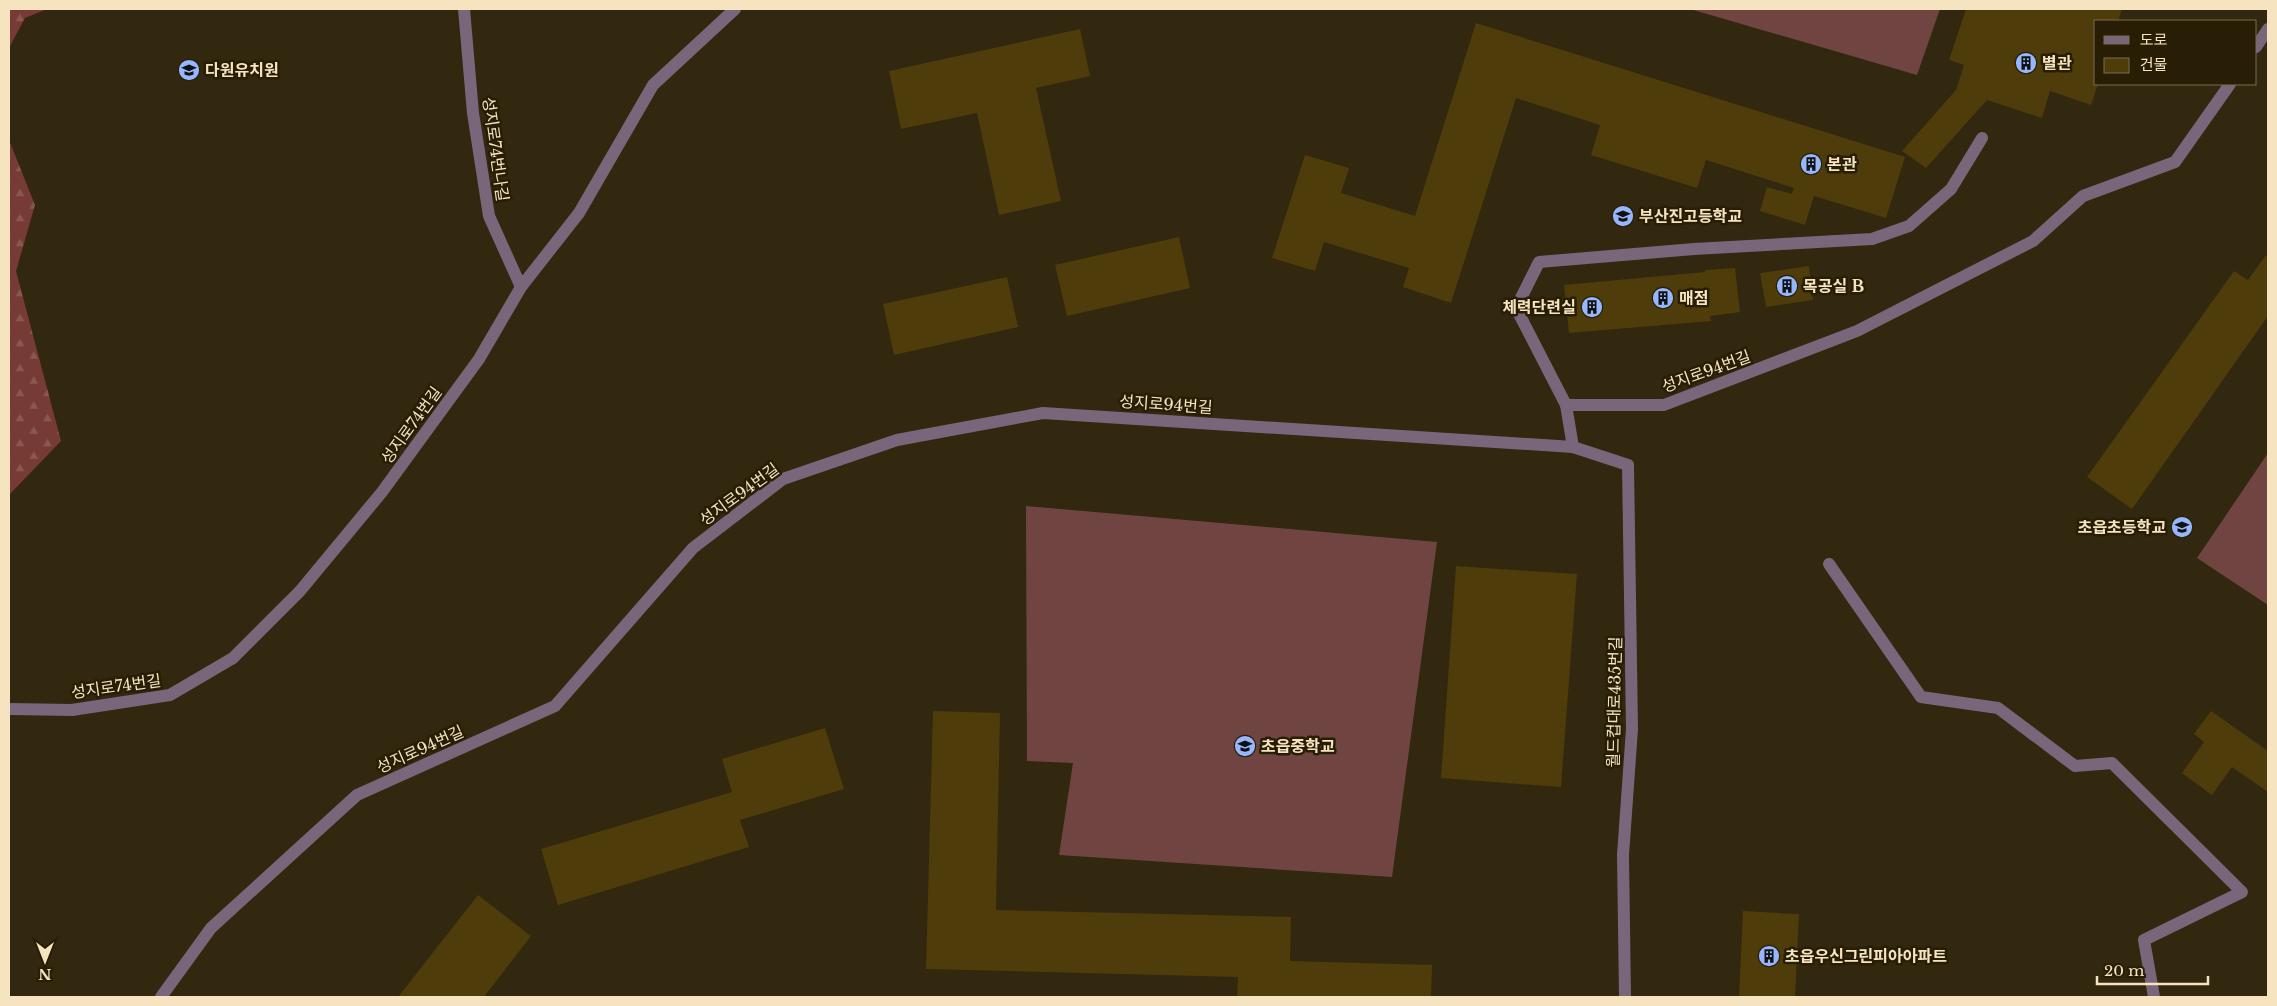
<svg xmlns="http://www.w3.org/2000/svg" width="2277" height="1006" font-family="'Libre Baskerville','Noto Sans KR',serif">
<defs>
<pattern id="forest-firs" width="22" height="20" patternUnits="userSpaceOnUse" patternTransform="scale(1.25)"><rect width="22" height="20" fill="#773b36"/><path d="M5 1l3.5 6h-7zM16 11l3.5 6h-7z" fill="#8b5751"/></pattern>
</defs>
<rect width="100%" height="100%" fill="#32270f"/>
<!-- forest -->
<g fill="url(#forest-firs)">
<path d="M 9,9 L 47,9 L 25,18 L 9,48 Z"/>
<path d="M 9,140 L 35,205 L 16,271 L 61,441 L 9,495 Z"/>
</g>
<!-- garden -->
<g fill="#704541">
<path d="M 1690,9 L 1940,9 L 1917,75 Z"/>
<path d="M 2268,453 L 2268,605 L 2197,558 Z"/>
<path d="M 1026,506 L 1437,542 L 1392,877 L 1059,855 L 1073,763 L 1027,761 Z"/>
</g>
<!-- building -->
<g fill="#4f3c0b">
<path d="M 1966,9 L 2122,9 L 2118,21 L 2096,21 L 2096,84 L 2098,84 L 2091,105 L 2050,91 L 2042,118 L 1987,100 L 1926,168 L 1902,151 L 1956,90 L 1964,65 L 1949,60 Z"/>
<path d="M 1476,23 L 1905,157 L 1886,218 L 1814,196 L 1805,225 L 1760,211 L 1767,187 L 1792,194 L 1794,188 L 1706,160 L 1697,188 L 1591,155 L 1600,125 L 1516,98 L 1451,303 L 1403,287 L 1409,268 L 1324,242 L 1315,271 L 1272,258 L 1305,155 L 1349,168 L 1341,193 L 1415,216 Z"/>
<path d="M 1080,29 L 1090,76 L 1036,88 L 1061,201 L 999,215 L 977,113 L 901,129 L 889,71 Z"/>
<path d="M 1179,237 L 1190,288 L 1067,316 L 1055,265 Z"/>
<path d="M 2266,255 L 2268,257 L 2268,316 L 2132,509 L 2087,477 L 2234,271 L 2248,280 Z"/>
<path d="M 1809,266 L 1813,300 L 1766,307 L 1760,273 Z"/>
<path d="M 1735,268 L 1740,312 L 1710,316 L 1711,321 L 1569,333 L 1564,285 L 1705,272 L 1705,270 Z"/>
<path d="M 1007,277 L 1018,327 L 894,355 L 883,304 Z"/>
<path d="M 1456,566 L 1577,574 L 1561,787 L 1441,778 Z"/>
<path d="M 933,711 L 1000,713 L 996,910 L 1291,917 L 1290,961 L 1432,965 L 1431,997 L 1237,997 L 1238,977 L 926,969 Z"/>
<path d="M 2211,711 L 2268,751 L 2268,792 L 2232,767 L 2212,795 L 2182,773 L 2204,742 L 2194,734 Z"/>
<path d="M 825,728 L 844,789 L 740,820 L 749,847 L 558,905 L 541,849 L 732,792 L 722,759 Z"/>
<path d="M 478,895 L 531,936 L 484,997 L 398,997 Z"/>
<path d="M 1743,911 L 1799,914 L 1795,997 L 1739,997 Z"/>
</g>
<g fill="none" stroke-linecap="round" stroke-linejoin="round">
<!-- minor -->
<g stroke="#79667a" stroke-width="12">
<path d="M 464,9 L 473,113 L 489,216 L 521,287"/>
<path d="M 2256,47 L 2268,29"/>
<path d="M 1566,405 L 1516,308 L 1539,262 L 1694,249 L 1872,239 L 1909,226 L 1951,189 L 1982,138"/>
<path d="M 1573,447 L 1566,405 L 1664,405 L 1857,331 L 2033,241 L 2083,196 L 2175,162 L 2230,84"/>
<path d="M 1829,564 L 1921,697 L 1998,708 L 2075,766 L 2112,763 L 2242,892 L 2144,940 L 2154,997"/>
<path d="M 9,709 L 72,710 L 170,695 L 233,658 L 300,591 L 382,492 L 479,359 L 521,287 L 579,213 L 653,85 L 735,9"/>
<path d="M 161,997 L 211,928 L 357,795 L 555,706 L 693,548 L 783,479 L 897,440 L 1043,413 L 1573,447 L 1628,465 L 1632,729 L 1623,855 L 1625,997"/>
</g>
</g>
<!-- icons -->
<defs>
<g id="building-disc" transform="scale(1.125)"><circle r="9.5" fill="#96b6fd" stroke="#281e06"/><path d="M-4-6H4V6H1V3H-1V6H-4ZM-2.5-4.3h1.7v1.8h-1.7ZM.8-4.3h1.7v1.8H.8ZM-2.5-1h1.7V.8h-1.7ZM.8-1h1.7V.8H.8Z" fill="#111"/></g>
<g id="school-disc" transform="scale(1.125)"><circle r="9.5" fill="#96b6fd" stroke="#281e06"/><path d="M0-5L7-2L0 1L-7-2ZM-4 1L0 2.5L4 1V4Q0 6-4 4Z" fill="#111"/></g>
</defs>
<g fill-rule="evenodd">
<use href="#building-disc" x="2026" y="63"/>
<use href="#school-disc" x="189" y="70"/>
<use href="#building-disc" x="1811" y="164"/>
<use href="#school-disc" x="1623" y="216"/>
<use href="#building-disc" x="1787" y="286"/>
<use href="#building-disc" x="1663" y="298"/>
<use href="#building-disc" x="1592" y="307"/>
<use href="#school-disc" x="2182" y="527"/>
<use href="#school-disc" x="1245" y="746"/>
<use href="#building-disc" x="1769" y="956"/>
</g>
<g text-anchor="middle" stroke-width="5" stroke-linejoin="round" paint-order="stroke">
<!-- poi labels -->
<g font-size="16" font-weight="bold" fill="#f5e4bf" stroke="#281e06" text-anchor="start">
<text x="2042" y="69">별관</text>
<text x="205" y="76">다원유치원</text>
<text x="1827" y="170">본관</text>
<text x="1639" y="222">부산진고등학교</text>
<text x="1803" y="292">목공실 B</text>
<text x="1679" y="304">매점</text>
<text x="1576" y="313" text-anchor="end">체력단련실</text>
<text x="2166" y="533" text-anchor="end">초읍초등학교</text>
<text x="1261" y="752">초읍중학교</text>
<text x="1785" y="962">초읍우신그린피아아파트</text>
</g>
<!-- street labels -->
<g font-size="16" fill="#f5e4bf" stroke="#281e06">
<text transform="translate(496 149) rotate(82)" y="6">성지로74번나길</text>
<text transform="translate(1706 371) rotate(-20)" y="6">성지로94번길</text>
<text transform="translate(1166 404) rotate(4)" y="6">성지로94번길</text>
<text transform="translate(411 425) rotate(-54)" y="6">성지로74번길</text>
<text transform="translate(739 494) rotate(-36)" y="6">성지로94번길</text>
<text transform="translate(116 686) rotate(-8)" y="6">성지로74번길</text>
<text transform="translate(1614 702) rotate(-89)" y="6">월드컵대로435번길</text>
<text transform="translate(420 749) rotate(-24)" y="6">성지로94번길</text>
</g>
</g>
<!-- border -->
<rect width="2277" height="1006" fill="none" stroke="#f5e4bf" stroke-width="20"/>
<!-- legend -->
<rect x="2094" y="20" width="162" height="65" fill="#281e06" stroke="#7a6d50"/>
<rect x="2104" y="36" width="25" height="8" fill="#79667a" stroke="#7a6d50"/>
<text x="2140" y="45" font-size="15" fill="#f5e4bf">도로</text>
<rect x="2104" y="58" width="25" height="15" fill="#4f3c0b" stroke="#7a6d50"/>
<text x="2140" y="70" font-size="15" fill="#f5e4bf">건물</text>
<!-- north arrow -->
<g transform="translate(45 961) rotate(180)" stroke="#281e06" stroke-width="4" paint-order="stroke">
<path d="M0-4L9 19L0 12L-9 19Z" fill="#f5e4bf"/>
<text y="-8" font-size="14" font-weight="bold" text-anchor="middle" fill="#f5e4bf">N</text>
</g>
<!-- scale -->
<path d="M2097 976v8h111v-8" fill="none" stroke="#f5e4bf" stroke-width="2.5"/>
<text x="2104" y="976" font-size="15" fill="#f5e4bf" stroke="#281e06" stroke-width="4" paint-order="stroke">20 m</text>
</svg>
